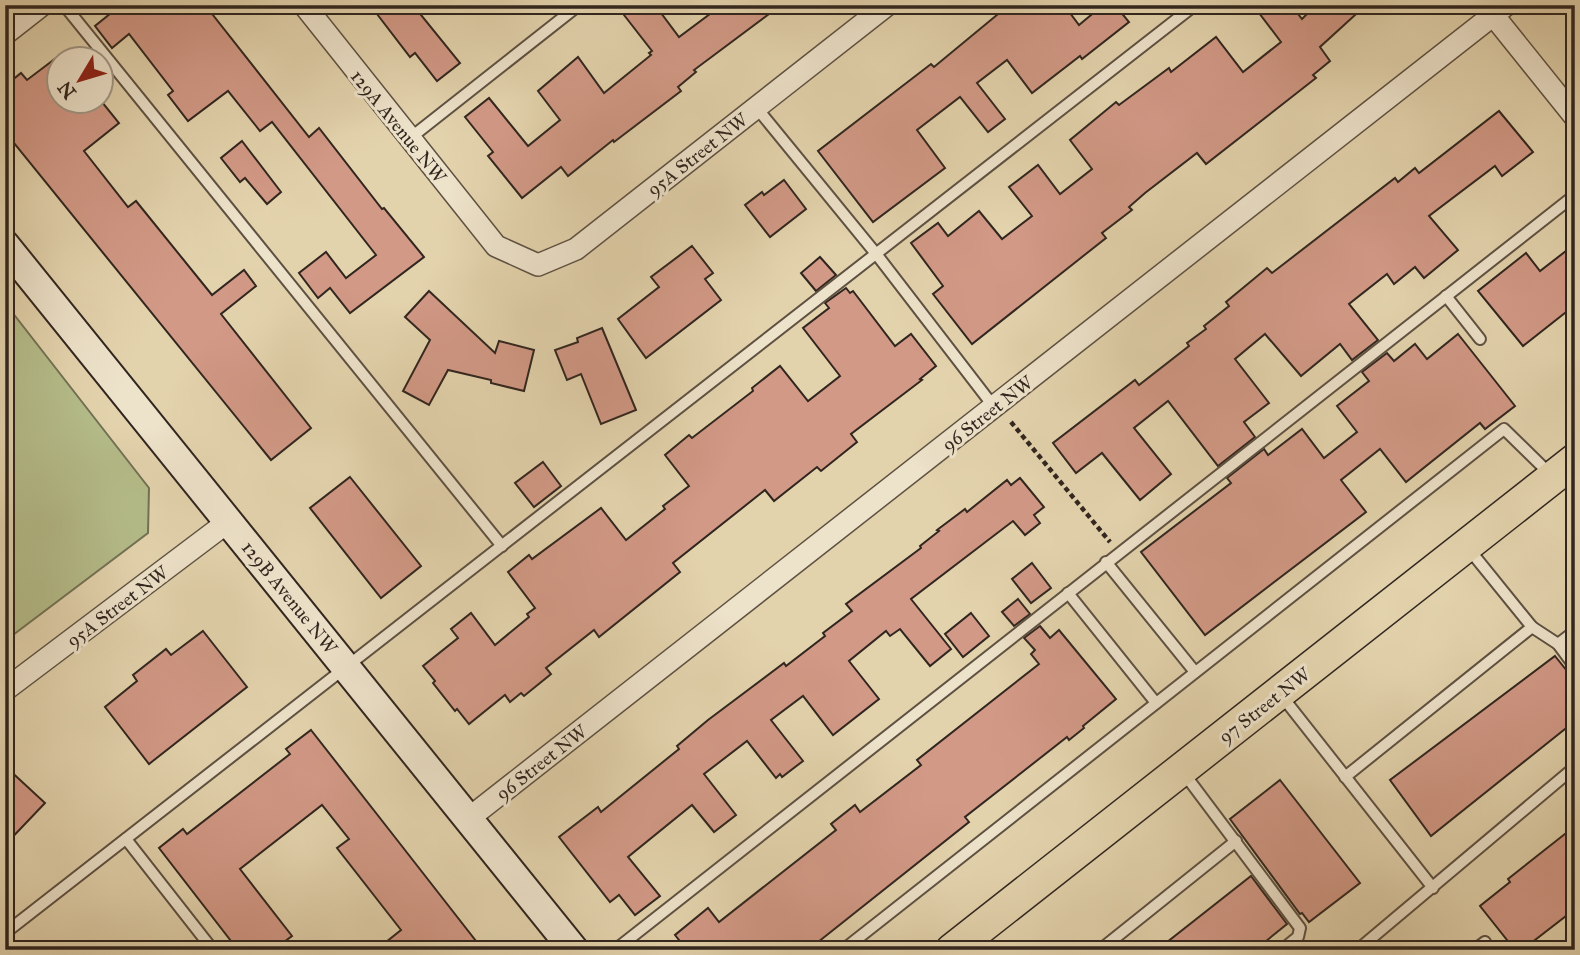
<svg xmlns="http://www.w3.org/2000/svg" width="1580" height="955" font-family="'IM FELL Great Primer',serif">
<rect width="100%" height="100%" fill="#e3d3ad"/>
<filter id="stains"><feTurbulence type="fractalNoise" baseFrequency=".00286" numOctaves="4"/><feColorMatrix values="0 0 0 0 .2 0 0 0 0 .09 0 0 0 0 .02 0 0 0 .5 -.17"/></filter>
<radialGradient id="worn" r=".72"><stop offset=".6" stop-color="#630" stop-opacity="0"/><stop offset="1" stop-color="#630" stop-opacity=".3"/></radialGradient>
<!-- green -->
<path fill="#b4bc89" stroke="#727154" stroke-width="2" d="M 5,303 L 149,488 L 148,533 L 5,641 Z"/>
<!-- building -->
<g fill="#d29986" stroke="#31261f" stroke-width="2">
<path d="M 121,5 L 205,5 L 309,137 L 319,128 L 382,209 L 384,208 L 424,257 L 350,313 L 330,288 L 318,298 L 299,273 L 326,252 L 346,278 L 376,255 L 272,122 L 260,131 L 228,91 L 188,121 L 168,95 L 173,91 L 129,34 L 112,48 L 95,26 Z"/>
<path d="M 389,5 L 413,5 L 460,63 L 437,81 L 415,53 L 410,57 L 377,14 Z"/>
<path d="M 636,5 L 655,5 L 679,37 L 722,5 L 781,5 L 694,70 L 696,72 L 678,87 L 681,91 L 614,142 L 613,140 L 568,176 L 561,167 L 522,198 L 488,156 L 493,152 L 465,117 L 489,98 L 528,146 L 560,120 L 538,91 L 578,57 L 604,93 L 651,55 L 649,53 L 652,51 L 624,15 Z"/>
<path d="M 1009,5 L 1064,5 L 1079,25 L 1103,5 L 1115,5 L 1129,22 L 1082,59 L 1080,56 L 1032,93 L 1007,60 L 977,83 L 1005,119 L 988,132 L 960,97 L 917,130 L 945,168 L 873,222 L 818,151 L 931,64 L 934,67 Z"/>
<path d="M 1253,5 L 1291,5 L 1302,19 L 1316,5 L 1366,5 L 1320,47 L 1330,61 L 1313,75 L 1316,78 L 1206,164 L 1197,153 L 1145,193 L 1129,207 L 1132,210 L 1102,233 L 1106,238 L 972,344 L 933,294 L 943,286 L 911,243 L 938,223 L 948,236 L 979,211 L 1002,239 L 1032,216 L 1009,187 L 1038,165 L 1060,194 L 1092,169 L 1070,140 L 1116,102 L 1119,105 L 1169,68 L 1171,72 L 1216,37 L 1243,72 L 1281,42 Z"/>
<path d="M 60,55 L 60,102 L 102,102 L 119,123 L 84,151 L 128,207 L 136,201 L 212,295 L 244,270 L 256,286 L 221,314 L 311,428 L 271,460 L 5,132 L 5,86 L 21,73 L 27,80 Z"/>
<path d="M 1499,111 L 1533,152 L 1502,176 L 1495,166 L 1429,216 L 1458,250 L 1424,278 L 1415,267 L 1394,284 L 1387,274 L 1349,304 L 1378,340 L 1352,360 L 1340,344 L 1301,376 L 1265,334 L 1235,359 L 1269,403 L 1244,422 L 1255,437 L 1218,466 L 1168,401 L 1134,428 L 1171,474 L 1140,500 L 1102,453 L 1076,473 L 1053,443 L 1135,380 L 1139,385 L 1189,346 L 1187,343 L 1206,329 L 1204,326 L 1229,306 L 1226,302 L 1267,268 L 1272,273 L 1395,178 L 1398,182 L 1415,168 L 1419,173 Z"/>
<path d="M 242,141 L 281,192 L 267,204 L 245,178 L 240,182 L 221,158 Z"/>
<path d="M 784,180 L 806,209 L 770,237 L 745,205 L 762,192 L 764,195 Z"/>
<path d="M 1575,244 L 1575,305 L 1523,346 L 1478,291 L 1526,253 L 1540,271 Z"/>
<path d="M 692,246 L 713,273 L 705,279 L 721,300 L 646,358 L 618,319 L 659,287 L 651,277 Z"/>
<path d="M 820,257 L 836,275 L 816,291 L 801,273 Z"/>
<path d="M 846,288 L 850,293 L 853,291 L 895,346 L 911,334 L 936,366 L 920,379 L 922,380 L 851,434 L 857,442 L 821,471 L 817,467 L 774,501 L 765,490 L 673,563 L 680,572 L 599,637 L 594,630 L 546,668 L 551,674 L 524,696 L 521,693 L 510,702 L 505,695 L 469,724 L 457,709 L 455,711 L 433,683 L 435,681 L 423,666 L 458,638 L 451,629 L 471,613 L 495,645 L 529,617 L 527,614 L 535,608 L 508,572 L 529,555 L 532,559 L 601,508 L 626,540 L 665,509 L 663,506 L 689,486 L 665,455 L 689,435 L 692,438 L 753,391 L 752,388 L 780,366 L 808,401 L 840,376 L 803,328 L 829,308 L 825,303 Z"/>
<path d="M 429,291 L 495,353 L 499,341 L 534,350 L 524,391 L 491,383 L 491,380 L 448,370 L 429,405 L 403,391 L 430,340 L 405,317 Z"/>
<path d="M 602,328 L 636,410 L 601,424 L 581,374 L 567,380 L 555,350 L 578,342 L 577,338 Z"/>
<path d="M 1458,334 L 1515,406 L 1485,429 L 1480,423 L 1406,482 L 1380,449 L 1341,480 L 1366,512 L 1205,635 L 1141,552 L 1231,483 L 1227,478 L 1264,449 L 1268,455 L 1302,429 L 1324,458 L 1357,432 L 1337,406 L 1369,381 L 1362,372 L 1387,353 L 1394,361 L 1415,344 L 1427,359 Z"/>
<path d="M 543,462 L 561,486 L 534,507 L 515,483 Z"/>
<path d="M 350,477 L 421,566 L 381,598 L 310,508 Z"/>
<path d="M 1020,478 L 1044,507 L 1034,515 L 1040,523 L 1025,535 L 1013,521 L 911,599 L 951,649 L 930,666 L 900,629 L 890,636 L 886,631 L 849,661 L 879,699 L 833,735 L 803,696 L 771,720 L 803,761 L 782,777 L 780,774 L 776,778 L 747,741 L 704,774 L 736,815 L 714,832 L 692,805 L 628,857 L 660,896 L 635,915 L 619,895 L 610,902 L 559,837 L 598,807 L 601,812 L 679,749 L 677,746 L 708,720 L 784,663 L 786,666 L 825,636 L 823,633 L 852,611 L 846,604 L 921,548 L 920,546 L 939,531 L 937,530 L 965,509 L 967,512 L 1007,480 L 1011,485 Z"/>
<path d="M 1032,563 L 1051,588 L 1031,603 L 1012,579 Z"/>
<path d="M 1018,599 L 1030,614 L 1014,626 L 1002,612 Z"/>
<path d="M 971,613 L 989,636 L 963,657 L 945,634 Z"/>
<path d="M 1040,626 L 1050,638 L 1059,630 L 1116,699 L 1083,726 L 1084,728 L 1069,740 L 1067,737 L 965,817 L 969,822 L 808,950 L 687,950 L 675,935 L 708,908 L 719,922 L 836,830 L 831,824 L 855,805 L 860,812 L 921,765 L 917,760 L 1039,664 L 1031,654 L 1035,650 L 1024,638 Z"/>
<path d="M 203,631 L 247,687 L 149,764 L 105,707 L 137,681 L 133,675 L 166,649 L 171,655 Z"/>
<path d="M 1555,656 L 1575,681 L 1575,721 L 1431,836 L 1390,780 Z"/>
<path d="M 311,730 L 394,836 L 483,950 L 376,950 L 401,930 L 337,848 L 349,839 L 322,805 L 240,869 L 292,936 L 273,950 L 238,950 L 159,848 L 183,829 L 187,834 L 290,754 L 286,749 Z"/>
<path d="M 5,766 L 45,803 L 5,845 Z"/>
<path d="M 1280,780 L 1360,883 L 1309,922 L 1302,913 L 1300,914 L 1230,819 Z"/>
<path d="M 1575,826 L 1575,909 L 1522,950 L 1515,950 L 1480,906 L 1510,882 L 1508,879 Z"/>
<path d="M 1251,876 L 1287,924 L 1255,950 L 1157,950 Z"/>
</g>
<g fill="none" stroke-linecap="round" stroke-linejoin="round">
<!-- lane casing -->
<g stroke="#5e5142" stroke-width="14">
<g id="lane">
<path d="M 64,5 L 502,546"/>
<path d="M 756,107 L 877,255 L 994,407"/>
<path d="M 409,139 L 579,5"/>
<path d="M 1446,296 L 1480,339"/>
<path d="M 1468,548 L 1532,627 L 1558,644 L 1575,631"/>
<path d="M 1106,562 L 1195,672"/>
<path d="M 1068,593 L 1156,703"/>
<path d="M 1558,644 L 1575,667"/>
<path d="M 1281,695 L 1433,888"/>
<path d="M 1183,772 L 1300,928 L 1298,937 L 1282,950"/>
<path d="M 1345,777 L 1532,627"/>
<path d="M 126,839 L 213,950"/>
<path d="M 5,933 L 1195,5"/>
<path d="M 1361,947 L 1575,767"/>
<path d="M 615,950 L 1575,195"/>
<path d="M 843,950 L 1504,429 L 1551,475"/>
<path d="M 1100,950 L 1236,841"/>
<path d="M 1474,950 L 1485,942"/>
</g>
</g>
<!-- street casing -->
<g stroke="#5e5142" stroke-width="24">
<g id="street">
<path d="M 304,5 L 496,246 L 538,265 L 576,249 L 887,5"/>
<path d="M 1485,5 L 1575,117"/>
<path d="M 5,34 L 42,5"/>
<path d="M 5,690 L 229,521"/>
<path d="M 468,819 L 1506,5"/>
</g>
</g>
<!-- secondary casing -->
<g stroke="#31261f" stroke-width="32">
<path id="secondary" d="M 5,245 L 574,950"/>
</g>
<!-- primary casing -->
<g stroke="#31261f" stroke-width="35">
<path id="primary" d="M 952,950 L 1575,460"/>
</g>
<!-- path -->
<path stroke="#31261f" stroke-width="4.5" stroke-dasharray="5 3.5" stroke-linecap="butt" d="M 1011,422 L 1110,542"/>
<!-- lane -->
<use href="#lane" stroke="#ede2ca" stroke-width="10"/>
<!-- street -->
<use href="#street" stroke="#ede2ca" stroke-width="21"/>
<!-- secondary -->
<use href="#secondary" stroke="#ede2ca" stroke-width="28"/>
<!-- primary -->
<use href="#primary" stroke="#e3d3ad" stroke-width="32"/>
</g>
<g text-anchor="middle" stroke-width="6" stroke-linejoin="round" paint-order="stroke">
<!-- street labels -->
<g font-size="19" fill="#31261f" stroke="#ede2ca">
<text transform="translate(399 126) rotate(51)" y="7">129A Avenue NW</text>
<text transform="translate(697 154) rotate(-38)" y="7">95A Street NW</text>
<text transform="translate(987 413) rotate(-38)" y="7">96 Street NW</text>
<text transform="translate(290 597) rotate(51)" y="7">129B Avenue NW</text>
<text transform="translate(117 606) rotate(-37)" y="7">95A Street NW</text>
<text transform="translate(1264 705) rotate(-38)" y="7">97 Street NW</text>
<text transform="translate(541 762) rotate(-38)" y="7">96 Street NW</text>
</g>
</g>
<!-- margin -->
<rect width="1580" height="955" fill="none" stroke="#e3d3ad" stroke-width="28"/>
<rect x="7" y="7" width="1566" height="941" fill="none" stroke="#31261f" stroke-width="3.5"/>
<rect x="14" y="14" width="1552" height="927" fill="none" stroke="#31261f" stroke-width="2"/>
<!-- north arrow -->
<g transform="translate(80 80) rotate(232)"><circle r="33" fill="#ede2ca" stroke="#a29786" stroke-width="2"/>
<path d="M0-5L12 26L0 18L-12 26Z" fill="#8f2418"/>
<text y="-10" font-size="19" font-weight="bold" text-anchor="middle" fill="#31261f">N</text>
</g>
<rect width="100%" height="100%" filter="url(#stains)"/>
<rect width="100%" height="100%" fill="url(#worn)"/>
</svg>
